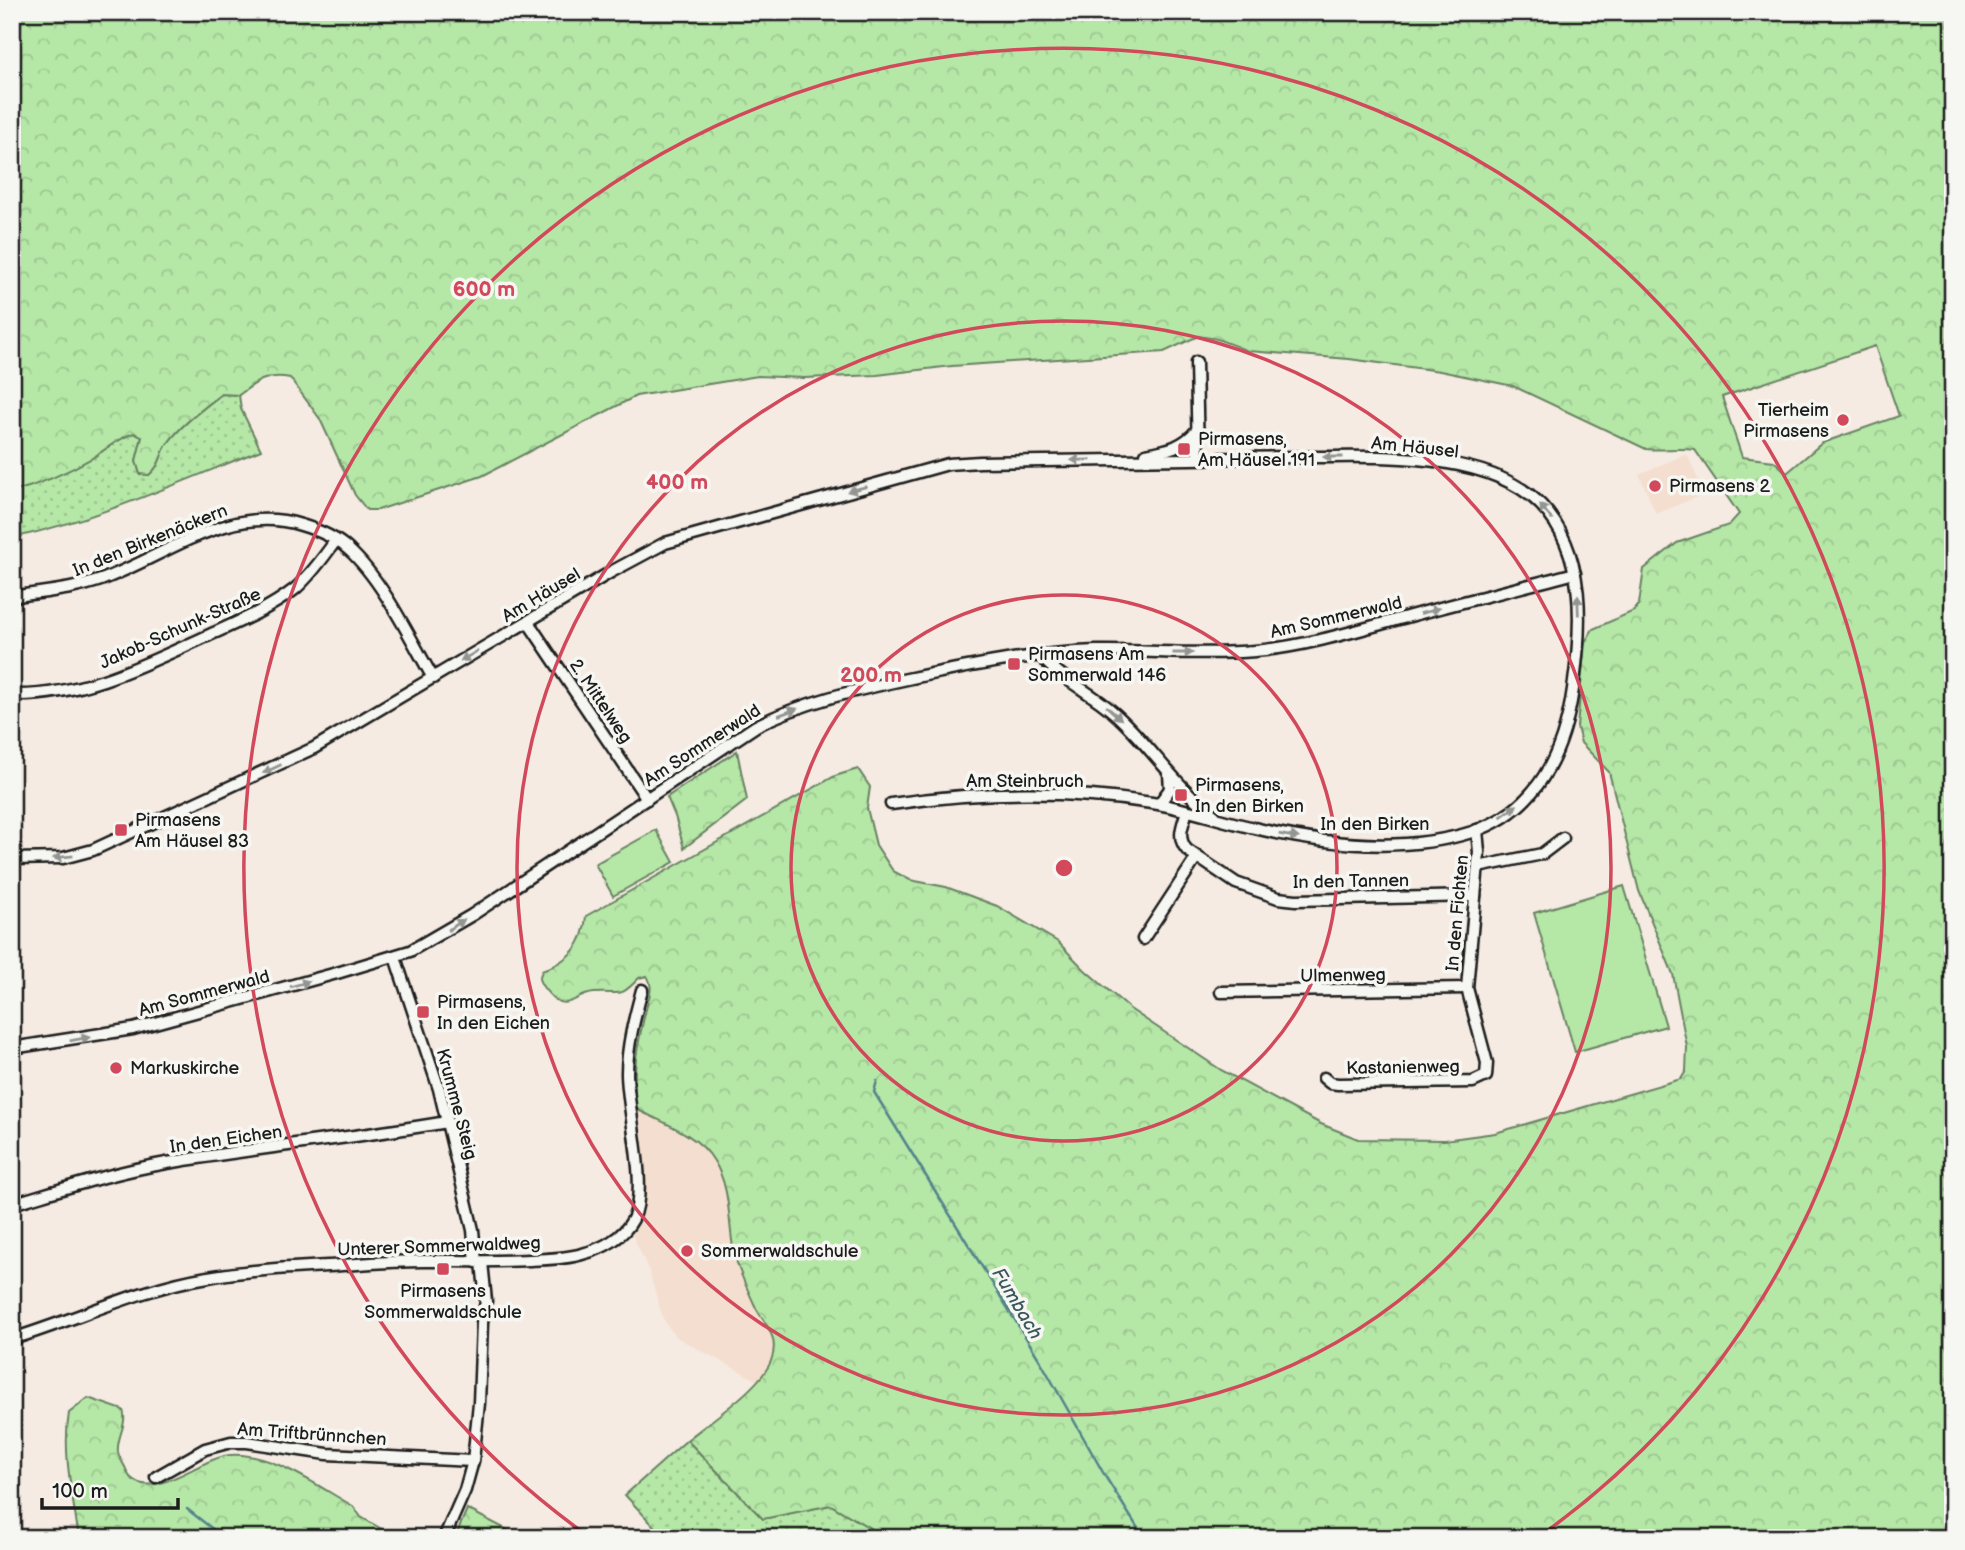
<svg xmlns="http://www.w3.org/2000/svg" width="1965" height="1550" font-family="'Balsamiq Sans',sans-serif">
<defs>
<pattern id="grass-dots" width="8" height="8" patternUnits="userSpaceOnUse" patternTransform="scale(1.75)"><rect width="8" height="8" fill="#b5e7a7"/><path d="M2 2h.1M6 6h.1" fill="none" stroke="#9bc68f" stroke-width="1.8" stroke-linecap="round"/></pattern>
<pattern id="forest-crowns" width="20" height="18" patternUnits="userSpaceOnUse" patternTransform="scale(1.75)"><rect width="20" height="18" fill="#b5e7a7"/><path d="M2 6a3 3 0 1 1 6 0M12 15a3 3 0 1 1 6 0" fill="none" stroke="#9bc68f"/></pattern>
</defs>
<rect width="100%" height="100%" fill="#f5ebe2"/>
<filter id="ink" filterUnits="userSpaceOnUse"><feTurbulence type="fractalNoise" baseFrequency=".0143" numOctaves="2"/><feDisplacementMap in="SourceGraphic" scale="14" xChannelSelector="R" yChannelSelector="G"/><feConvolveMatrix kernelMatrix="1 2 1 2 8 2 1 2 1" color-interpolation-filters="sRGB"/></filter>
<g filter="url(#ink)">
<!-- built -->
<g fill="#f4decf">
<path d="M 1687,454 L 1704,494 L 1656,514 L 1639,474 Z"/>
<path d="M 636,1109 L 695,1140 L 714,1160 L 728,1193 L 730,1234 L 757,1309 L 770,1326 L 775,1343 L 771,1361 L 758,1381 L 676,1337 L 663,1319 L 649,1271 L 632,1234 L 641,1215 L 643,1179 Z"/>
</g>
<!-- grass -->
<g fill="url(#grass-dots)" stroke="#688262" stroke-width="2">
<path d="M 222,394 L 239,395 L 241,409 L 261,450 C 180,482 98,519 12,538 L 12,492 C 41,484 66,473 92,458 C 107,449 118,438 134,433 L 142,437 L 136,461 L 140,474 L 149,475 C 162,464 159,455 168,443 C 183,423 203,409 222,394 Z"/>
<path d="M 687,1440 L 763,1519 L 831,1505 L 887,1538 L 665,1538 L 625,1495 Z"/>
</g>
<!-- forest -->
<g fill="url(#forest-crowns)" stroke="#688262" stroke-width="2" fill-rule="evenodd">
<path d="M 12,12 L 1953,12 L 1953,1538 L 887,1538 L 831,1505 L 763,1519 L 687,1440 C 710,1421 761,1387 771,1361 C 780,1338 766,1326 756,1308 C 750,1295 744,1282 739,1269 C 725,1232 735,1195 714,1161 C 699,1135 662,1122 636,1109 C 632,1069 637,1046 646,1009 C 649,998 654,986 647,976 L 639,978 C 618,1000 621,991 594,993 C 573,995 567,1014 548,993 C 544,988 541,986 539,979 L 542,971 C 569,960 584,946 586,916 L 835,776 L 858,769 L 870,787 L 867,808 L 876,845 L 893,871 L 910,880 L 946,887 L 997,906 L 1058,942 L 1085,970 L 1130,1009 L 1221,1070 L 1321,1124 L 1358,1139 L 1444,1140 L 1495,1133 L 1681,1079 L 1686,1071 L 1687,1047 L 1673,974 L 1639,891 L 1609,772 L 1581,743 L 1577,727 L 1585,642 L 1593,629 L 1634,611 L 1639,604 L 1644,569 L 1677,543 L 1729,525 L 1739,514 L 1695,450 C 1678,447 1664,451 1646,449 L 1513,386 L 1440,371 L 1349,359 L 1248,351 L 1217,339 L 1198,336 L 1164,352 L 952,366 L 877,375 L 804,378 L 758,376 L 636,396 L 482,476 L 378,510 L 367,510 L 355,495 L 320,419 L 290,378 C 267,373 256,382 239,395 L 221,394 C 203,409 183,423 168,443 C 159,455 162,464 149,475 L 140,474 L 136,461 L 142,437 L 134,433 C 118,438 107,449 92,458 C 66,473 41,484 12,492 ZM 1875,346 L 1899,416 L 1822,443 L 1787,473 L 1774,461 L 1742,457 L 1722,397 Z"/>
<path d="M 737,751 L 747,800 L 684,848 L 675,816 L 667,797 Z"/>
<path d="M 88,1398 L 123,1410 C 128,1424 116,1438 118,1452 C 119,1457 123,1463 125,1467 C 126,1469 128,1475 130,1477 C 154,1502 200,1458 230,1455 C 272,1452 317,1486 353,1506 L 361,1517 L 397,1538 L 79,1538 C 73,1498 62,1453 69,1413 Z"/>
<path d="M 467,1509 L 523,1538 L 455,1538 Z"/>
</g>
<!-- pitch -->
<g fill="#b5e7a7" stroke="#688262" stroke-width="2">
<path d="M 656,830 L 674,862 L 613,896 L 595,864 Z"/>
<path d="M 1624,886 L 1666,1026 L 1575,1052 L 1534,913 Z"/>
</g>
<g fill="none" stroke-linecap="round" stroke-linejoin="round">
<!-- stream -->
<g stroke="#53828b" stroke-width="2.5">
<path d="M 877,1081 L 874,1092 L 1041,1362 L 1105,1476 L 1144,1538"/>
<path d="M 187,1509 L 224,1538"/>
</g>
<!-- minor casing -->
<g stroke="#1c1c1c" stroke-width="15">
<g id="minor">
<path d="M 1196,362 L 1198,458"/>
<path d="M 1146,454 C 1168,450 1183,447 1197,430"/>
<path d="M 12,597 C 42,592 72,590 101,580 C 166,556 229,503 301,525 C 318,530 335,537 348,549 C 382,579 410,638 433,678"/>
<path d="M 528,622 L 647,799"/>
<path d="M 1041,656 C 1060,679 1091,692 1113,712 C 1150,744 1175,787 1215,816"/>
<path d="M 12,695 C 81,697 144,665 205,637 C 236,623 268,610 295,589 C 311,575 324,557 336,540"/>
<path d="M 1159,804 L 1170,789 L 1169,774"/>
<path d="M 1187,811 C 1183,825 1176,837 1187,850 L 1236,883 L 1278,898 L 1296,900 L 1475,896"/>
<path d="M 12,859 L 63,858 L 93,850 L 314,748 L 611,572 L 665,543 L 948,464 L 980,462 C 1049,461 1119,460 1189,459 C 1230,458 1271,457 1312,457 C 1381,457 1489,451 1541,505 C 1587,553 1582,628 1573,689 C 1564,753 1538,810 1472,832 C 1402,854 1320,844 1250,827 C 1218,820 1185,808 1152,803 C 1065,789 978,791 891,804"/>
<path d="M 1478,867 L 1542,854 L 1563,838"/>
<path d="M 1143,939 L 1197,857"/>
<path d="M 395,957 L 439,1089 L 473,1230 L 476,1262"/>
<path d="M 1221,992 L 1467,988"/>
<path d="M 12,1048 L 133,1029 L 337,973 L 410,951 L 472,915 L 756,726 C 803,702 856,690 907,679 C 969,666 1033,653 1096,651 C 1149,650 1202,656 1255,651 C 1308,646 1359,630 1410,616 C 1465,601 1520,588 1575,573"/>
<path d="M 1324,1078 L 1330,1083 L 1338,1084 L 1473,1082 L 1486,1076 L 1487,1063 L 1467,988 L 1479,852 L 1477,830"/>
<path d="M 12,1204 C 63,1189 114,1172 167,1163 C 260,1147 354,1138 447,1122"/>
<path d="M 12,1339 C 78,1319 140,1288 208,1277 C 248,1270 289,1268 329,1266 C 361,1264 392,1261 424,1261 C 459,1261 494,1262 530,1260 C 547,1259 566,1259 582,1254 C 602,1249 623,1238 633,1219 C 649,1187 627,1111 627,1073 C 627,1045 635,1016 642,990"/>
<path d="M 156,1477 L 205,1449 L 231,1442 L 247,1442 L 327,1454 L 473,1461"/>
<path d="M 444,1538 L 465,1490 L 473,1461 L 479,1403 L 482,1323 L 486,1301 L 482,1262"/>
</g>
</g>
<!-- minor -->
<use href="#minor" stroke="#f6f6f2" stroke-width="10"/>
</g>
<!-- one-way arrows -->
<defs><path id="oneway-solid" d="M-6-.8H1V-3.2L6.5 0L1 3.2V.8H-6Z" transform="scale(1.75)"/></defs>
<g fill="#949492">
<use href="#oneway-solid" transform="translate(1333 457) rotate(180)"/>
<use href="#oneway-solid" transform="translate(1081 460) rotate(179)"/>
<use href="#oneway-solid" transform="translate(857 489) rotate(165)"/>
<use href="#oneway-solid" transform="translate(1546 512) rotate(-128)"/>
<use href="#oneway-solid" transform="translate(1578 605) rotate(-92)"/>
<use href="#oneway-solid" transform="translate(1430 611) rotate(-15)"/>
<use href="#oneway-solid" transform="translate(1183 653)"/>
<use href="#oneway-solid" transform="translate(469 656) rotate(149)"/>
<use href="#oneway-solid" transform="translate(788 712) rotate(-20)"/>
<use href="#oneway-solid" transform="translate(1114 713) rotate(42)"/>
<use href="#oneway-solid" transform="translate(272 769) rotate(155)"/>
<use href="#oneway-solid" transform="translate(1509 811) rotate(-36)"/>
<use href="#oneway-solid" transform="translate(1289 836) rotate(10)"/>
<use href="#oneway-solid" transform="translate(63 857) rotate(174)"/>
<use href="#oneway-solid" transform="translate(456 925) rotate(-33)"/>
<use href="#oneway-solid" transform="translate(300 984) rotate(-16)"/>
<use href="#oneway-solid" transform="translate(80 1039) rotate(-10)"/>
</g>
</g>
<!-- distance rings -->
<g fill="none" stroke="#d1495b" stroke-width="3.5">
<circle cx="1064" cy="868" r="273"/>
<circle cx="1064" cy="868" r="547"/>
<path d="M588 1536A820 820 0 1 1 1540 1536"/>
</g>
<!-- markers -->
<g fill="#d1495b" stroke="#f6f6f2" stroke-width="2.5">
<circle cx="1843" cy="420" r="7"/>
<rect x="1177" y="442" width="14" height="14" rx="3.5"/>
<circle cx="1655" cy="486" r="7"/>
<rect x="1007" y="657" width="14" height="14" rx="3.5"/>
<rect x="1174" y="788" width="14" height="14" rx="3.5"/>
<rect x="114" y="823" width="14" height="14" rx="3.5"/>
<rect x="416" y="1005" width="14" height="14" rx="3.5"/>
<circle cx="116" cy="1068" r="7"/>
<circle cx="687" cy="1251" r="7"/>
<rect x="436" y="1262" width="14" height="14" rx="3.5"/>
</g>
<g text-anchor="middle" stroke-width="7" stroke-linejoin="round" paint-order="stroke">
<!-- poi labels -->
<g font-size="18" fill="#1c1c1c" stroke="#f6f6f2" text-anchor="start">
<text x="1829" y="416" text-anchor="end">Tierheim<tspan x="1829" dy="21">Pirmasens</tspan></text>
<text x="1198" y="445">Pirmasens,<tspan x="1198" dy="21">Am Häusel 191</tspan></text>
<text x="1669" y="492">Pirmasens 2</text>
<text x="1028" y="660">Pirmasens Am<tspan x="1028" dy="21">Sommerwald 146</tspan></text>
<text x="1195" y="791">Pirmasens,<tspan x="1195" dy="21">In den Birken</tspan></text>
<text x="135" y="826">Pirmasens<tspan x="135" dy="21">Am Häusel 83</tspan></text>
<text x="437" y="1008">Pirmasens,<tspan x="437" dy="21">In den Eichen</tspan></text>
<text x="130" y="1074">Markuskirche</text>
<text x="701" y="1257">Sommerwaldschule</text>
<text x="443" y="1297" text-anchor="middle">Pirmasens<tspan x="443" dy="21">Sommerwaldschule</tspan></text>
</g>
<!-- street labels -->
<g font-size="18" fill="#1c1c1c" stroke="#f6f6f2">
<text transform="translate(1415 447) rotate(6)" y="6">Am Häusel</text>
<text transform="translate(150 540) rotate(-22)" y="6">In den Birkenäckern</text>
<text transform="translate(541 595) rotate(-31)" y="6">Am Häusel</text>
<text transform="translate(1336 617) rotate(-13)" y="6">Am Sommerwald</text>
<text transform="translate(180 628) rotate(-24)" y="6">Jakob-Schunk-Straße</text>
<text transform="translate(601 701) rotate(56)" y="6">2. Mittelweg</text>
<text transform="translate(702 745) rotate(-33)" y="6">Am Sommerwald</text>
<text x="1025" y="787">Am Steinbruch</text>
<text x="1375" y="830">In den Birken</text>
<text transform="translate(1351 881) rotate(-1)" y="6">In den Tannen</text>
<text transform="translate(1457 913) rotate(-85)" y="6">In den Fichten</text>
<text transform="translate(1343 975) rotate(-1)" y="6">Ulmenweg</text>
<text transform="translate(204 993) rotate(-15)" y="6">Am Sommerwald</text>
<text transform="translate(1403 1067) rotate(-1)" y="6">Kastanienweg</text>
<text transform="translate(457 1104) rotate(75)" y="6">Krumme Steig</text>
<text transform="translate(226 1139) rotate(-8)" y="6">In den Eichen</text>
<text transform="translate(439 1246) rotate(-2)" y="6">Unterer Sommerwaldweg</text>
<text transform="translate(312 1434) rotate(4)" y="6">Am Triftbrünnchen</text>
</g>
<!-- water labels -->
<g font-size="19" font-style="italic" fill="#3c585d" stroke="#f6f6f2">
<text transform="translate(1018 1303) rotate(59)" y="7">Fumbach</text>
</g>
</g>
<circle cx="1064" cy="868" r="10" fill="#d1495b" stroke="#f6f6f2" stroke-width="3.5"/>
<g font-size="21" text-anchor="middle" font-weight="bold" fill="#d1495b" stroke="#f6f6f2" stroke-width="7" stroke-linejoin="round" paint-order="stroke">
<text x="484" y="296">600 m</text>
<text x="677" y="489">400 m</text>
<text x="871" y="682">200 m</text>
</g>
<!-- margin -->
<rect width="1965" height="1550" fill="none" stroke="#f6f6f2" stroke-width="42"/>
<rect x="21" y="21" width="1923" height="1508" fill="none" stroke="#1c1c1c" stroke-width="2.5" filter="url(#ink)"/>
<!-- scale -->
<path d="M42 1498v10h136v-10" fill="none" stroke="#1c1c1c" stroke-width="3.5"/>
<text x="52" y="1498" font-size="21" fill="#1c1c1c" stroke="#f6f6f2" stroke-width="5" paint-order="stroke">100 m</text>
</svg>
